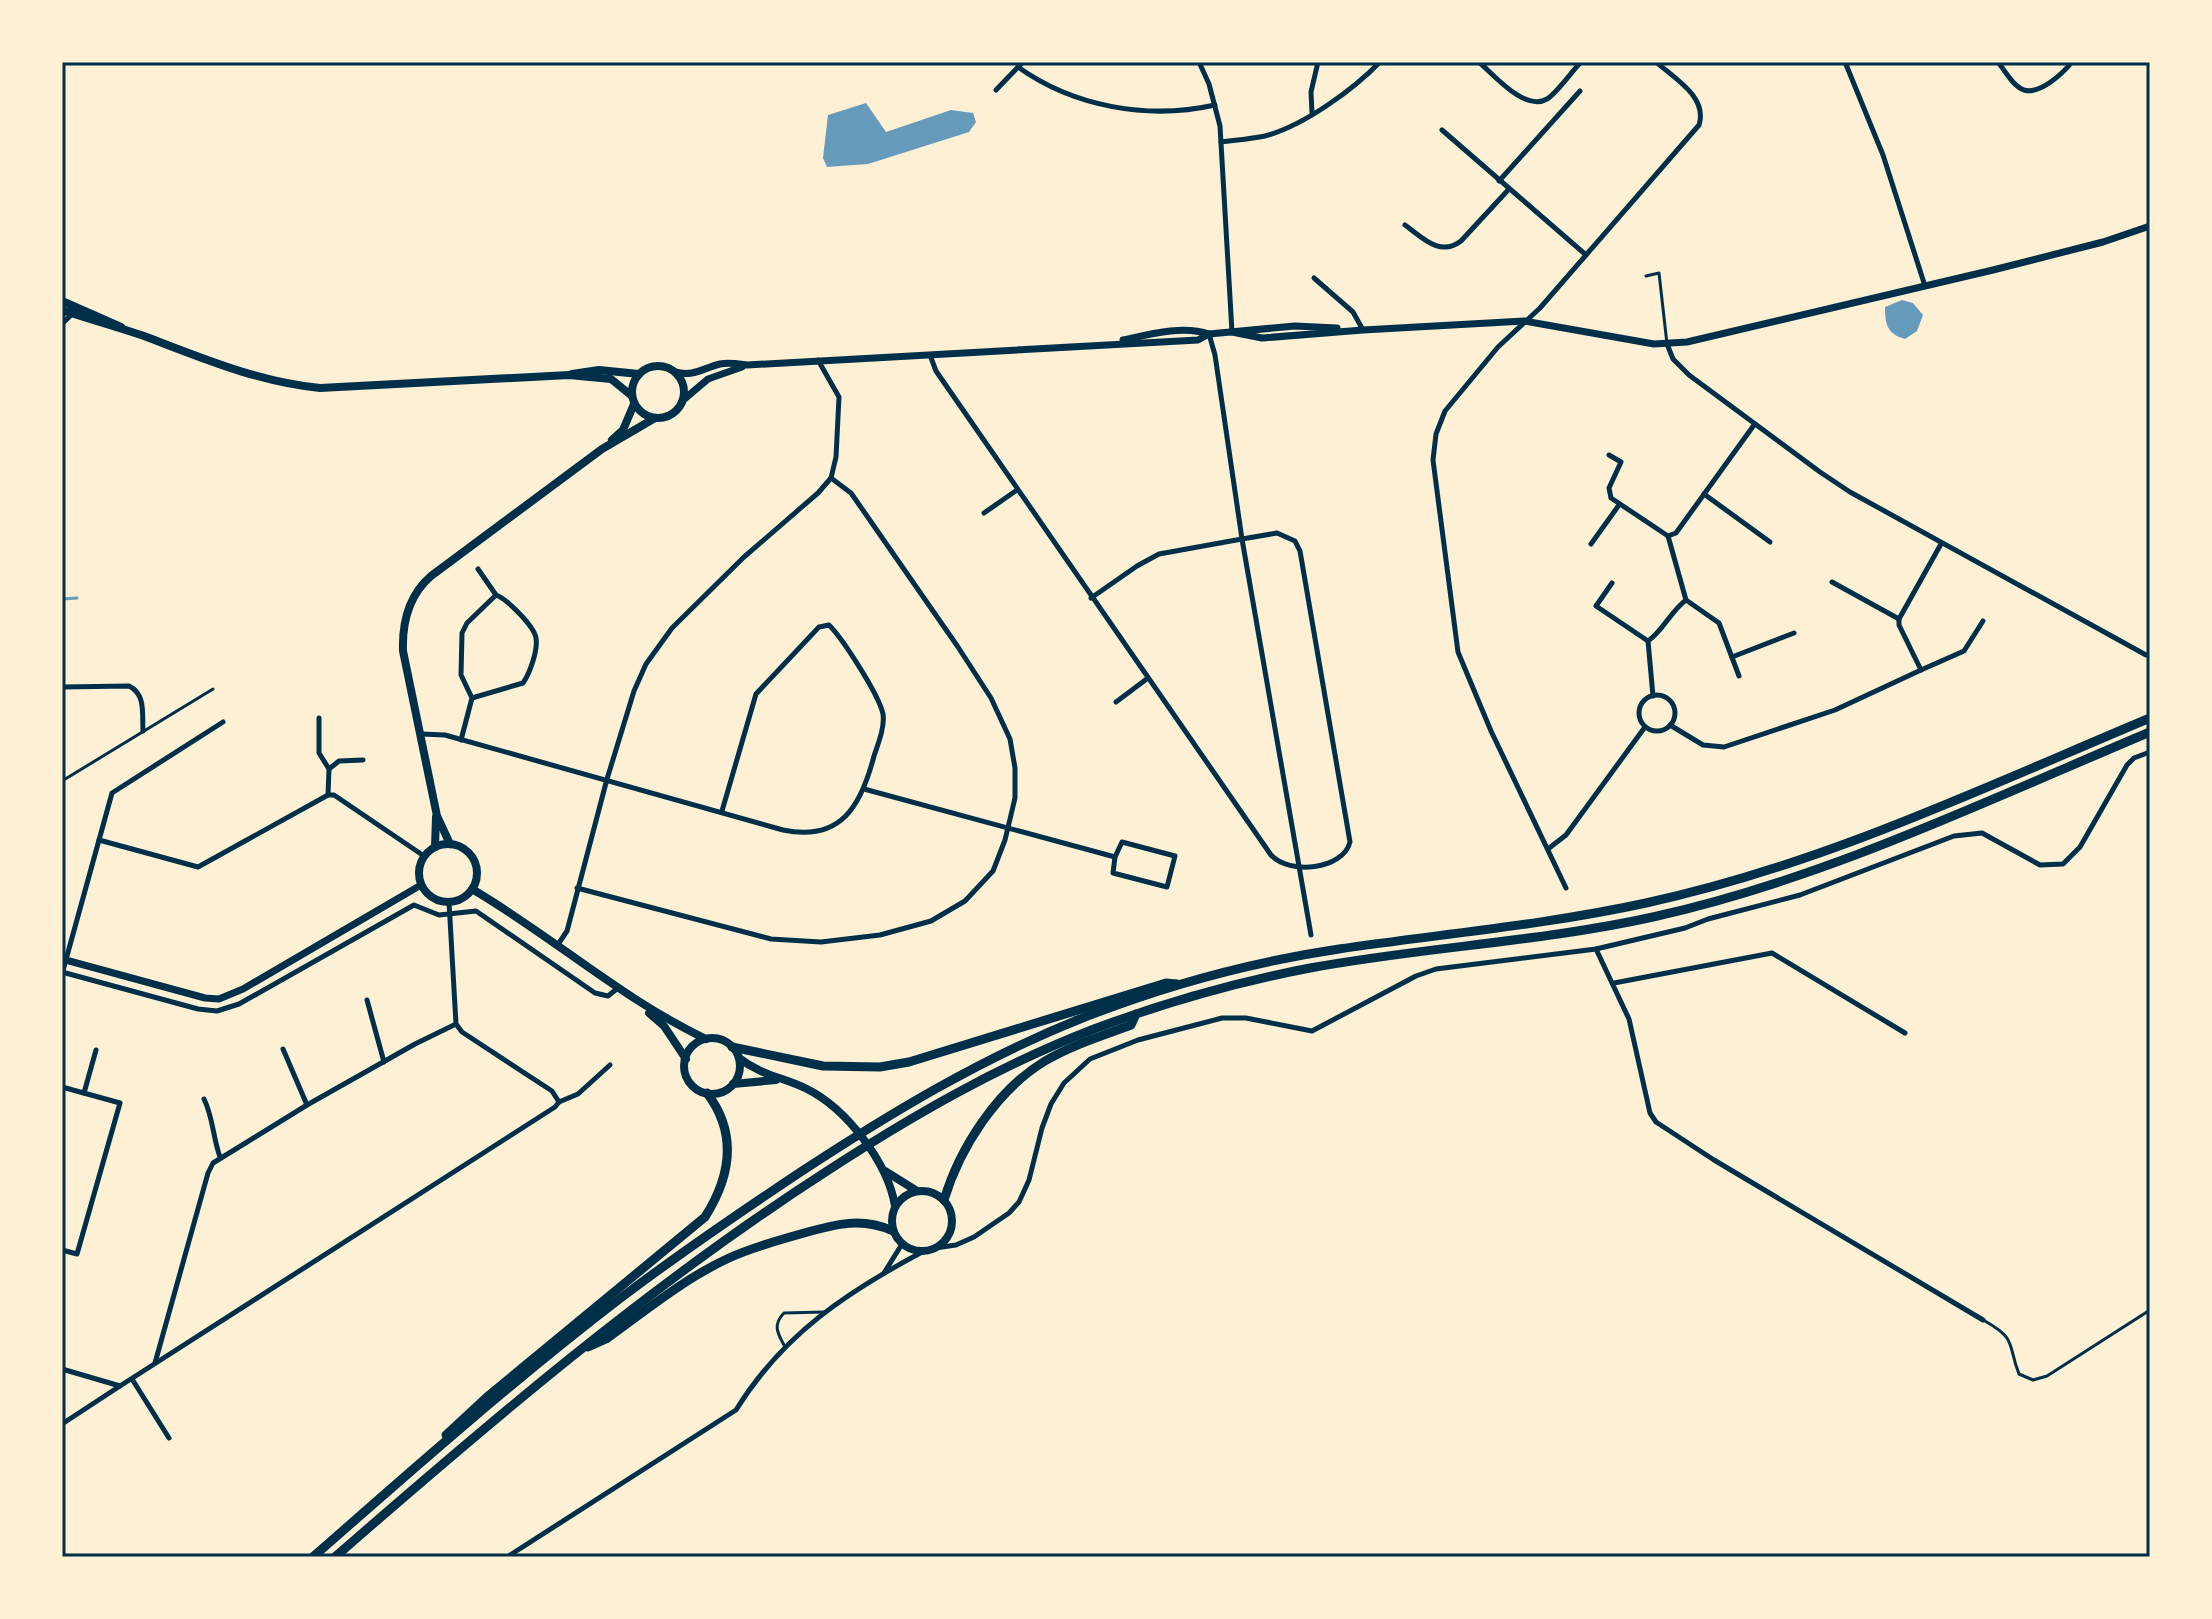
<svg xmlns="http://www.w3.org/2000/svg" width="2212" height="1619" font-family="'PT Sans',sans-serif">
<rect width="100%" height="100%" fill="#fdf0d5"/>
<!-- water -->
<g fill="#669bbc">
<path d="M 866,103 L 886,132 L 951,110 L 973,113 L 976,122 L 969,132 L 868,164 L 827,167 L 823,158 L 828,115 Z"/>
<path d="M 1902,300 L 1913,303 L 1923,315 L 1917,331 L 1905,339 C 1887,334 1885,324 1885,307 Z"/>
</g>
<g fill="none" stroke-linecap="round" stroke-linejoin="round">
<!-- stream -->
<path stroke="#669bbc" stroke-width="3" d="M 62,599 L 77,598"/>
<!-- service -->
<g stroke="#003049" stroke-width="3">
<path d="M 1646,276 L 1659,273 L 1667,344"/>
<path d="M 62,781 L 213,689"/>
<path d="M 1985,1321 C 2018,1340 2007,1344 2019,1374 L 2033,1380 L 2047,1376 L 2150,1310"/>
<path d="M 785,1347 C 778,1334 772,1325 784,1313 L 824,1312"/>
</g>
<!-- minor -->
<g stroke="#003049" stroke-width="5">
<path d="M 1199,62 L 1209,84 L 1220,126 L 1232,332"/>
<path d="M 1479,62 C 1494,75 1525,112 1547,99 C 1557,93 1572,71 1581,62"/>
<path d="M 1845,62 L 1883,155 L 1925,286"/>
<path d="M 1998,62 C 2005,71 2013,86 2024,90 C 2040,95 2063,73 2072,62"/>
<path d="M 1018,67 C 1074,107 1148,120 1215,105"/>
<path d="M 996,90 L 1023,62"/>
<path d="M 1312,113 L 1311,92 L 1318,62"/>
<path d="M 1442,130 L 1586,255"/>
<path d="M 1221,142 C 1236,140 1251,139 1265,136 C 1303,126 1353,90 1380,62"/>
<path d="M 1499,181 L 1580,91"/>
<path d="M 1405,225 C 1423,238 1440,257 1461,241 L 1509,189"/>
<path d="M 1314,278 L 1353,312 L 1363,330"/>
<path d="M 62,324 L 72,314"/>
<path d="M 1667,344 L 1673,359 L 1689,375 L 1820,472 L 1850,492 L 2146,655"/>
<path d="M 930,355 L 936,371 L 1271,855 C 1289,875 1343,870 1350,842 L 1300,551 L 1295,541 L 1277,533 L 1242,539 L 1215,355 L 1209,334"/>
<path d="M 1609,455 L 1621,462 L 1609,488 L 1611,498 L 1668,536"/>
<path d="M 1704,494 L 1770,542"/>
<path d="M 984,513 L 1017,490"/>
<path d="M 1591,544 L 1619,505"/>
<path d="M 478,569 L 496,595"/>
<path d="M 1832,582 L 1899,619"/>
<path d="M 1612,583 L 1596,606 L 1648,641"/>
<path d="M 1091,598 L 1137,566 L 1159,554 L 1242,539 L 1311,935"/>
<path d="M 1686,600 L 1719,623 L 1739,676"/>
<path d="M 1732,657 L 1794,633"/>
<path d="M 1921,670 L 1964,651 L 1983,621"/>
<path d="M 62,687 L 129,686 C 146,694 142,714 143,731"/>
<circle cx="1657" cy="713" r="18"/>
<path d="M 1653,696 L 1648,641 C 1662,632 1671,611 1686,600 L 1668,536 L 1676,533 L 1754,425"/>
<path d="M 1116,702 L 1148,678"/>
<path d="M 319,718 L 319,753 L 329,769 L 328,795"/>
<path d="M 1670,725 L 1703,745 L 1724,747 L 1835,710 L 1921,670 L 1899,625 L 1899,619 L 1941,544"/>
<path d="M 421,734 L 445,735 L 783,830 C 841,842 861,806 874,756 C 878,744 885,727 883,714 C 879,695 843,639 829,625 L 819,627 L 756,694 L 722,811"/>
<path d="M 461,740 L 472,698 L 461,675 L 462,633 L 467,623 L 496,595 C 507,599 534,626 536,638 C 538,650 530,673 523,683 L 472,698"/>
<path d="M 329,769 L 339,761 L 363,760"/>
<path d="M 864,789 L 1115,857"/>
<path d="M 99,840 L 198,867 L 328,795 L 334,795 L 424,856"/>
<path d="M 1122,842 L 1175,856 L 1167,887 L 1113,873 L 1115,857 Z"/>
<path d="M 1548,849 L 1566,835 L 1645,727"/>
<path d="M 577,888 L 771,939 L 821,942 L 880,935 L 931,921 L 965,901 L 993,871 L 1005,840 L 1015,798 L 1015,768 L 1010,739 L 991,698 L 958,647 L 851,493 L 831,478"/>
<path d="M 1566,888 L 1491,731 L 1458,652 L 1433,460 L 1436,434 L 1445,411 L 1498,347 L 1540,308 L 1699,125 C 1708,97 1674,78 1656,62"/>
<path d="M 557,946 L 567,931 L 607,779 L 634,691 L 646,664 L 672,628 L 744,557 L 818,493 L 831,478 L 836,457 L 839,397 L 818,360"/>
<path d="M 1596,949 L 1629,1019 L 1650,1113 L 1656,1122 L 1714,1160 L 1983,1320"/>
<path d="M 62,972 L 198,1009 L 217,1011 L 239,1004 L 414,905 L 439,915 L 476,911 L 595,993 L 608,996 L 618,988"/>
<path d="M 62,974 L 112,793 L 223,722"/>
<path d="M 1614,983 L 1772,953 L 1905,1033"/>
<path d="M 367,1000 L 384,1062"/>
<path d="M 283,1049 L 307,1105"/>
<path d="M 62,1087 L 120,1103 L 77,1254 L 62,1250"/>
<path d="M 84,1093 L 96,1050"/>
<path d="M 204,1099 C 213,1117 213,1138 220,1157"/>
<path d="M 559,1102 L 578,1094 L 610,1065"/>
<path d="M 935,1248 L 956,1245 L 974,1237 L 1009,1213 L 1019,1202 L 1029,1180 L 1042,1128 L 1051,1104 L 1064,1083 L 1090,1059 L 1138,1040 L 1222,1018 L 1246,1018 L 1312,1031 L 1416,976 L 1436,969 L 1596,949 L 1685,928 L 1708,919 L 1800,895 L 1954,836 L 1982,833 L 2040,865 L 2063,864 L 2080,847 L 2127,765 L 2134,758 L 2150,752"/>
<path d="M 884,1273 L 902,1244"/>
<path d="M 155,1363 L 208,1173 L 213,1163 L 307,1105 L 415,1044 L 456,1024"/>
<path d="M 62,1369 L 120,1386 L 555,1107 L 559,1102 L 552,1091 L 462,1032 L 456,1024 L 449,902"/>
<path d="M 132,1379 L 169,1438"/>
<path d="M 62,1424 L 120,1386"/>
<path d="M 507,1557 L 736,1410 C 783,1334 847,1292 924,1251"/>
</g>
<!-- tertiary -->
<g stroke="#003049" stroke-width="7">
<path d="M 1232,332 L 1262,338 L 1363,330 L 1524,321 L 1654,344 L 1687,342 L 1993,270 L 2103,242 L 2150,226"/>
<path d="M 1123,340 C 1150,334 1183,325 1209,334 L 1295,326 L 1337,328"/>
<path d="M 675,372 C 694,377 703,368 720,364 C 729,362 739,364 747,365 L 1198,340 L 1209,334"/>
<path d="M 682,401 L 708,379 L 742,367"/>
<path d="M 62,959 L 205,998 L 219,999 L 243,989 L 421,885"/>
</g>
<!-- secondary -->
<g stroke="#003049" stroke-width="8">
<path d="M 62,301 L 121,327"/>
<path d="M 62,310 C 89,319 117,327 144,336 C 202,358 258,382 320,388 L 569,375 L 611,379 L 632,396"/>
<circle cx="658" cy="392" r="26"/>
<path d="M 572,374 L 599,370 L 639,374"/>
<path d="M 612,440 L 623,430 L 634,404"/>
<circle cx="448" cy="873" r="29"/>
<path d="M 450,844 L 437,816 L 403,651 C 402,622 409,595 431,576 L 602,449 L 655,418"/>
<path d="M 435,847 L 436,817"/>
<path d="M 472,889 C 552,936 622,999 706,1039"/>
<path d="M 649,1013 L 664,1026 L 686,1059"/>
<circle cx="712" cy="1066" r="28"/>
<path d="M 739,1058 C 762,1076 783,1077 807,1089 C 847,1109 888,1163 895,1206"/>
<path d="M 733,1084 L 776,1080"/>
<path d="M 885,1171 L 917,1191"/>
<circle cx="922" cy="1221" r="30"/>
</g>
<!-- primary -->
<g stroke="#003049" stroke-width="9">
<path d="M 732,1047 L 823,1066 L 880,1067 L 909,1062 L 1166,983 L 1177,984"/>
<path d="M 944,1200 C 960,1147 997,1090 1045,1061 C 1072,1045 1102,1036 1131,1025 L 1136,1014"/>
<path d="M 588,1347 L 606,1339 C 645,1311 685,1278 729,1258 C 753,1247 779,1240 804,1233 C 836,1224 862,1217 893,1231"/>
<path d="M 446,1435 L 487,1397 L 705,1217 C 731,1176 738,1134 707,1093"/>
<path d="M 313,1557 C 413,1469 515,1379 622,1297 C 679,1254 739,1213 799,1173 C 889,1114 980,1059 1080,1019 C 1163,986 1252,962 1339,949 C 1442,934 1545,925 1646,903 C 1822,865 1985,787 2150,718"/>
<path d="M 335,1557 C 492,1420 649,1286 824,1173 C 910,1117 998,1066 1094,1029 C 1163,1003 1237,982 1310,968 C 1424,947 1540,942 1653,917 C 1825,879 1988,800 2150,732"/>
</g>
</g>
<!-- border -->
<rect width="2212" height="1619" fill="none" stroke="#fdf0d5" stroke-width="128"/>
<rect x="64" y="64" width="2084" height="1491" fill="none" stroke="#003049" stroke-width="3"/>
</svg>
